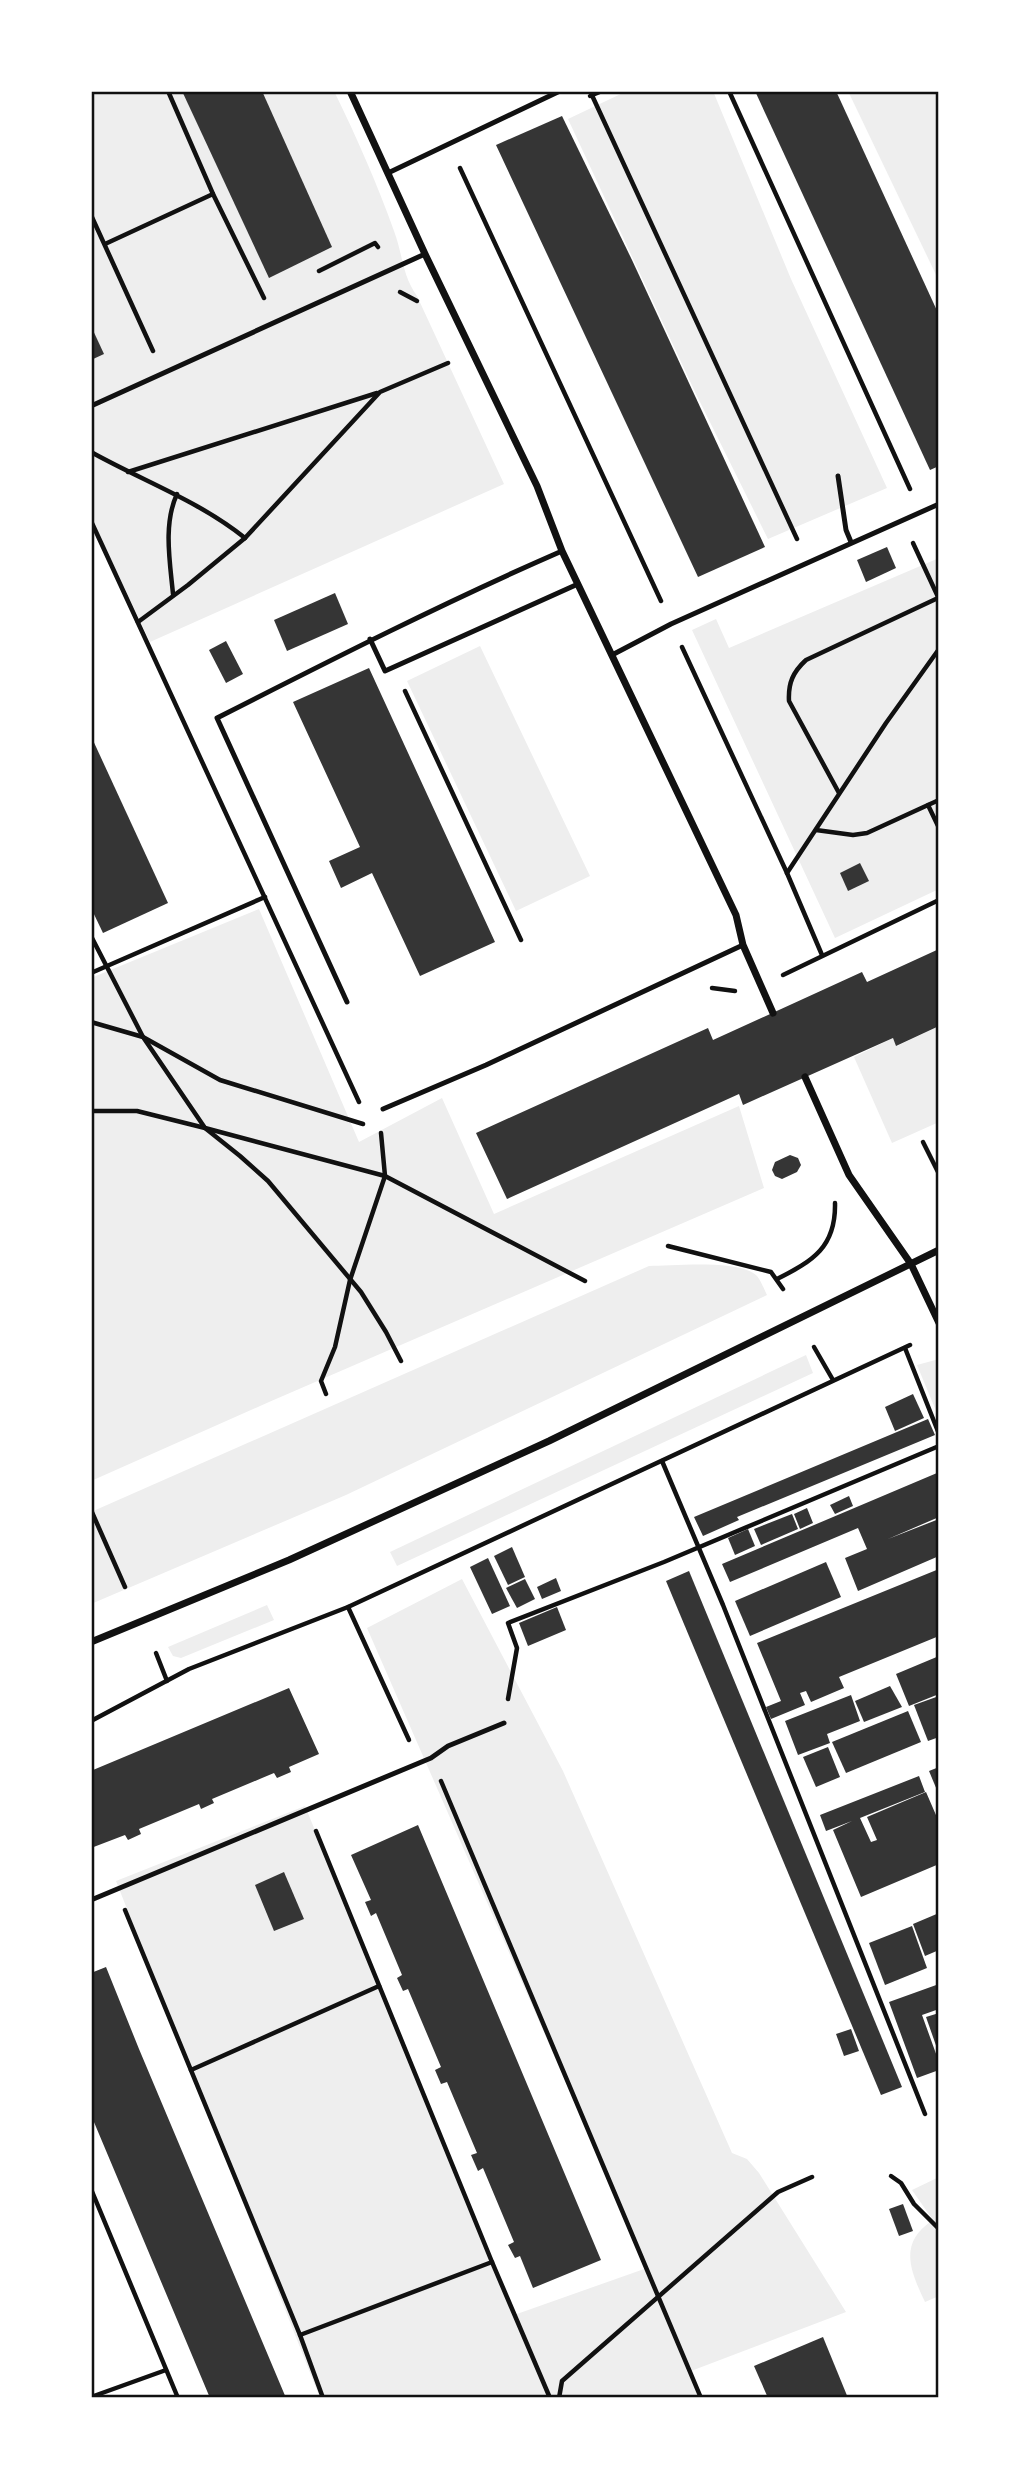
<svg xmlns="http://www.w3.org/2000/svg" width="1030" height="2489" font-family="Ubuntu,sans-serif">
<rect width="100%" height="100%" fill="#fff"/>
<!-- green -->
<g fill="#eee">
<path d="M 91,91 L 334,91 C 356,136 377,183 394,231 C 403,255 402,275 417,296 L 504,484 L 150,642 L 91,517 Z"/>
<path d="M 627,91 L 713,91 L 791,279 L 887,488 L 768,539 L 695,392 L 568,119 Z"/>
<path d="M 848,91 L 939,91 L 939,281 Z"/>
<path d="M 939,558 L 939,889 L 835,938 L 692,630 L 716,619 L 729,648 Z"/>
<path d="M 480,646 L 590,876 L 516,911 L 407,681 Z"/>
<path d="M 259,909 L 359,1142 L 442,1098 L 494,1214 L 739,1106 L 764,1188 L 269,1402 L 91,1481 L 91,978 Z"/>
<path d="M 939,1026 L 939,1122 L 892,1143 L 854,1057 L 893,1038 L 897,1046 Z"/>
<path d="M 649,1266 C 672,1266 741,1259 757,1276 C 761,1281 764,1289 767,1295 L 346,1495 L 91,1604 L 91,1512 Z"/>
<path d="M 806,1355 L 813,1373 L 397,1566 L 390,1552 Z"/>
<path d="M 939,1359 L 939,1418 L 917,1365 Z"/>
<path d="M 462,1579 L 563,1771 L 732,2153 L 747,2159 L 759,2173 L 846,2312 L 691,2371 L 701,2398 L 320,2398 L 116,1881 L 305,1806 L 514,2315 L 647,2268 L 367,1628 Z"/>
<path d="M 267,1605 L 274,1620 L 181,1658 L 173,1656 L 168,1647 Z"/>
<path d="M 939,2177 L 939,2296 L 925,2302 C 910,2270 898,2243 933,2220 L 912,2190 Z"/>
</g>
<!-- building -->
<g fill="#353535">
<path d="M 182,91 L 262,91 L 332,247 L 269,278 Z"/>
<path d="M 755,91 L 836,91 L 939,315 L 939,466 L 930,470 Z"/>
<path d="M 562,116 L 632,260 L 765,547 L 698,577 L 496,145 Z"/>
<path d="M 91,326 L 104,354 L 91,360 Z"/>
<path d="M 887,547 L 896,568 L 866,582 L 857,560 Z"/>
<path d="M 335,593 L 348,624 L 287,651 L 274,620 Z"/>
<path d="M 226,641 L 243,674 L 226,683 L 209,650 Z"/>
<path d="M 369,668 L 495,942 L 420,976 L 372,873 L 341,888 L 329,861 L 360,847 L 293,702 Z"/>
<path d="M 91,736 L 168,903 L 103,933 L 91,908 Z"/>
<path d="M 860,863 L 869,881 L 848,891 L 840,873 Z"/>
<path d="M 939,949 L 939,1026 L 896,1046 L 893,1038 L 743,1105 L 739,1094 L 507,1199 L 476,1133 L 708,1028 L 713,1040 L 862,972 L 867,982 Z"/>
<path d="M 790,1155 L 798,1158 L 801,1165 L 797,1172 L 782,1179 L 775,1176 L 772,1170 L 775,1162 Z"/>
<path d="M 913,1394 L 924,1418 L 895,1431 L 885,1407 Z"/>
<path d="M 928,1419 L 935,1435 L 737,1517 L 739,1520 L 703,1536 L 694,1517 Z"/>
<path d="M 937,1473 L 939,1479 L 939,1517 L 888,1539 L 939,1519 L 939,1556 L 858,1591 L 845,1558 L 867,1549 L 858,1528 L 730,1582 L 722,1564 Z"/>
<path d="M 849,1496 L 853,1506 L 835,1514 L 830,1505 Z"/>
<path d="M 807,1508 L 813,1523 L 800,1529 L 794,1514 Z"/>
<path d="M 792,1514 L 798,1529 L 761,1545 L 754,1529 Z"/>
<path d="M 748,1529 L 755,1546 L 735,1555 L 728,1538 Z"/>
<path d="M 512,1547 L 525,1577 L 508,1585 L 494,1556 Z"/>
<path d="M 488,1558 L 510,1606 L 492,1614 L 470,1567 Z"/>
<path d="M 826,1562 L 841,1597 L 750,1636 L 735,1601 Z"/>
<path d="M 939,1569 L 939,1636 L 839,1677 L 844,1688 L 811,1702 L 806,1691 L 800,1693 L 805,1705 L 771,1719 L 766,1707 L 781,1701 L 757,1643 Z"/>
<path d="M 689,1571 L 902,2087 L 881,2095 L 666,1581 Z"/>
<path d="M 556,1578 L 561,1591 L 542,1599 L 537,1587 Z"/>
<path d="M 525,1579 L 535,1599 L 517,1608 L 506,1588 Z"/>
<path d="M 557,1607 L 566,1630 L 528,1646 L 519,1623 Z"/>
<path d="M 939,1656 L 939,1694 L 909,1706 L 896,1674 Z"/>
<path d="M 890,1686 L 902,1707 L 864,1722 L 855,1701 Z"/>
<path d="M 289,1688 L 319,1754 L 289,1767 L 291,1772 L 277,1778 L 274,1773 L 212,1799 L 214,1803 L 201,1809 L 199,1804 L 139,1829 L 141,1834 L 128,1840 L 125,1835 L 91,1848 L 91,1764 L 93,1770 Z"/>
<path d="M 851,1695 L 860,1721 L 827,1734 L 830,1743 L 798,1755 L 785,1721 Z"/>
<path d="M 939,1696 L 939,1737 L 928,1741 L 914,1705 Z"/>
<path d="M 908,1711 L 921,1742 L 846,1773 L 832,1742 Z"/>
<path d="M 828,1747 L 840,1777 L 816,1787 L 803,1757 Z"/>
<path d="M 939,1767 L 939,1795 L 929,1771 Z"/>
<path d="M 919,1776 L 925,1792 L 860,1818 L 871,1842 L 877,1840 L 867,1817 L 926,1792 L 939,1822 L 939,1864 L 861,1897 L 833,1830 L 852,1821 L 826,1831 L 820,1815 Z"/>
<path d="M 418,1825 L 601,2260 L 533,2288 L 520,2256 L 515,2258 L 508,2245 L 514,2242 L 483,2168 L 478,2171 L 471,2155 L 477,2153 L 447,2082 L 441,2084 L 435,2070 L 441,2067 L 408,1989 L 403,1991 L 397,1978 L 402,1975 L 376,1913 L 371,1916 L 365,1902 L 371,1900 L 351,1855 Z"/>
<path d="M 284,1872 L 304,1919 L 274,1931 L 255,1885 Z"/>
<path d="M 939,1913 L 939,1950 L 925,1956 L 913,1924 Z"/>
<path d="M 912,1926 L 927,1968 L 885,1985 L 869,1943 Z"/>
<path d="M 106,1967 L 139,2049 L 286,2398 L 210,2398 L 91,2115 L 91,1973 Z"/>
<path d="M 939,1984 L 939,2009 L 922,2015 L 939,2062 L 939,2070 L 917,2078 L 889,2002 Z"/>
<path d="M 939,2013 L 939,2054 L 926,2017 Z"/>
<path d="M 851,2029 L 859,2051 L 844,2056 L 836,2034 Z"/>
<path d="M 903,2204 L 913,2231 L 899,2236 L 889,2209 Z"/>
<path d="M 823,2337 L 848,2398 L 768,2398 L 754,2366 Z"/>
</g>
<g fill="none" stroke-linecap="round" stroke-linejoin="round">
<!-- path -->
<g stroke="#111" stroke-width="4.5">
<path d="M 168,91 L 213,194 L 264,298"/>
<path d="M 590,91 L 797,539"/>
<path d="M 729,91 L 910,489"/>
<path d="M 590,96 L 602,91"/>
<path d="M 460,168 L 661,601"/>
<path d="M 91,215 L 153,351"/>
<path d="M 105,244 L 213,194"/>
<path d="M 319,271 L 375,243 L 378,247"/>
<path d="M 400,292 L 417,301"/>
<path d="M 91,452 C 143,481 199,501 245,538"/>
<path d="M 128,472 L 377,393"/>
<path d="M 91,521 L 359,1102"/>
<path d="M 913,543 L 939,599"/>
<path d="M 173,594 C 170,562 163,524 177,494"/>
<path d="M 138,622 L 188,585 L 245,538 L 380,392 L 448,363"/>
<path d="M 682,647 L 787,873 L 822,955"/>
<path d="M 405,691 L 521,940"/>
<path d="M 839,793 L 789,701 C 788,683 793,672 806,660 L 938,598"/>
<path d="M 928,805 L 939,800"/>
<path d="M 816,830 L 853,835 L 867,833 L 928,805 L 939,828"/>
<path d="M 787,873 L 886,723 L 939,649"/>
<path d="M 91,936 L 143,1037 L 220,1080 L 363,1124"/>
<path d="M 91,973 L 265,897"/>
<path d="M 783,975 L 939,900"/>
<path d="M 712,988 L 735,991"/>
<path d="M 91,1022 L 143,1037 L 205,1128 L 385,1176 L 585,1281"/>
<path d="M 91,1111 L 137,1111 L 205,1128 L 240,1156 L 268,1181 L 361,1292 L 386,1332 L 401,1361"/>
<path d="M 923,1142 L 939,1174"/>
<path d="M 668,1246 L 771,1272 L 783,1289"/>
<path d="M 777,1279 C 813,1261 836,1247 835,1203"/>
<path d="M 814,1347 L 833,1380"/>
<path d="M 905,1348 L 939,1434"/>
<path d="M 326,1394 L 321,1381 L 335,1347 L 350,1280 L 385,1176 L 381,1133"/>
<path d="M 662,1461 L 723,1605 L 925,2114"/>
<path d="M 91,1510 L 125,1587"/>
<path d="M 348,1607 L 409,1740"/>
<path d="M 156,1653 L 167,1681"/>
<path d="M 508,1699 L 517,1648 L 508,1623 L 664,1562 L 939,1446"/>
<path d="M 91,1721 L 189,1669 L 348,1607 L 910,1345"/>
<path d="M 441,1781 L 701,2398"/>
<path d="M 316,1831 L 492,2262 L 550,2398"/>
<path d="M 125,1910 L 300,2335 L 323,2398"/>
<path d="M 191,2070 L 379,1986"/>
<path d="M 891,2176 L 901,2183 L 914,2204 L 939,2229"/>
<path d="M 91,2189 L 178,2398"/>
<path d="M 300,2335 L 492,2262"/>
<path d="M 91,2397 L 166,2370"/>
<path d="M 559,2398 L 562,2381 L 778,2192 L 812,2177"/>
</g>
<!-- service -->
<g stroke="#111" stroke-width="5">
<path d="M 388,173 L 560,91"/>
<path d="M 91,406 L 425,254"/>
<path d="M 838,476 L 846,530 L 851,542"/>
<path d="M 370,639 L 385,671 L 578,584"/>
<path d="M 612,655 L 671,624 L 939,504"/>
<path d="M 347,1002 L 217,718 C 331,660 445,602 562,551"/>
<path d="M 383,1109 L 486,1065 L 743,945"/>
<path d="M 91,1900 L 431,1758 L 448,1746 L 504,1723"/>
</g>
<!-- minor -->
<g stroke="#111" stroke-width="7">
<path d="M 350,91 L 425,254 L 537,486 L 562,551 L 736,915 L 743,945 L 773,1013"/>
<path d="M 805,1077 L 849,1175 L 911,1264 L 939,1323"/>
<path d="M 91,1642 L 289,1560 L 549,1441 L 939,1250"/>
</g>
</g>
<!-- border -->
<rect width="1030" height="2489" fill="none" stroke="#ffffff" stroke-width="186"/>
<rect x="93" y="93" width="844" height="2303" fill="none" stroke="#111" stroke-width="2.5"/>
</svg>
